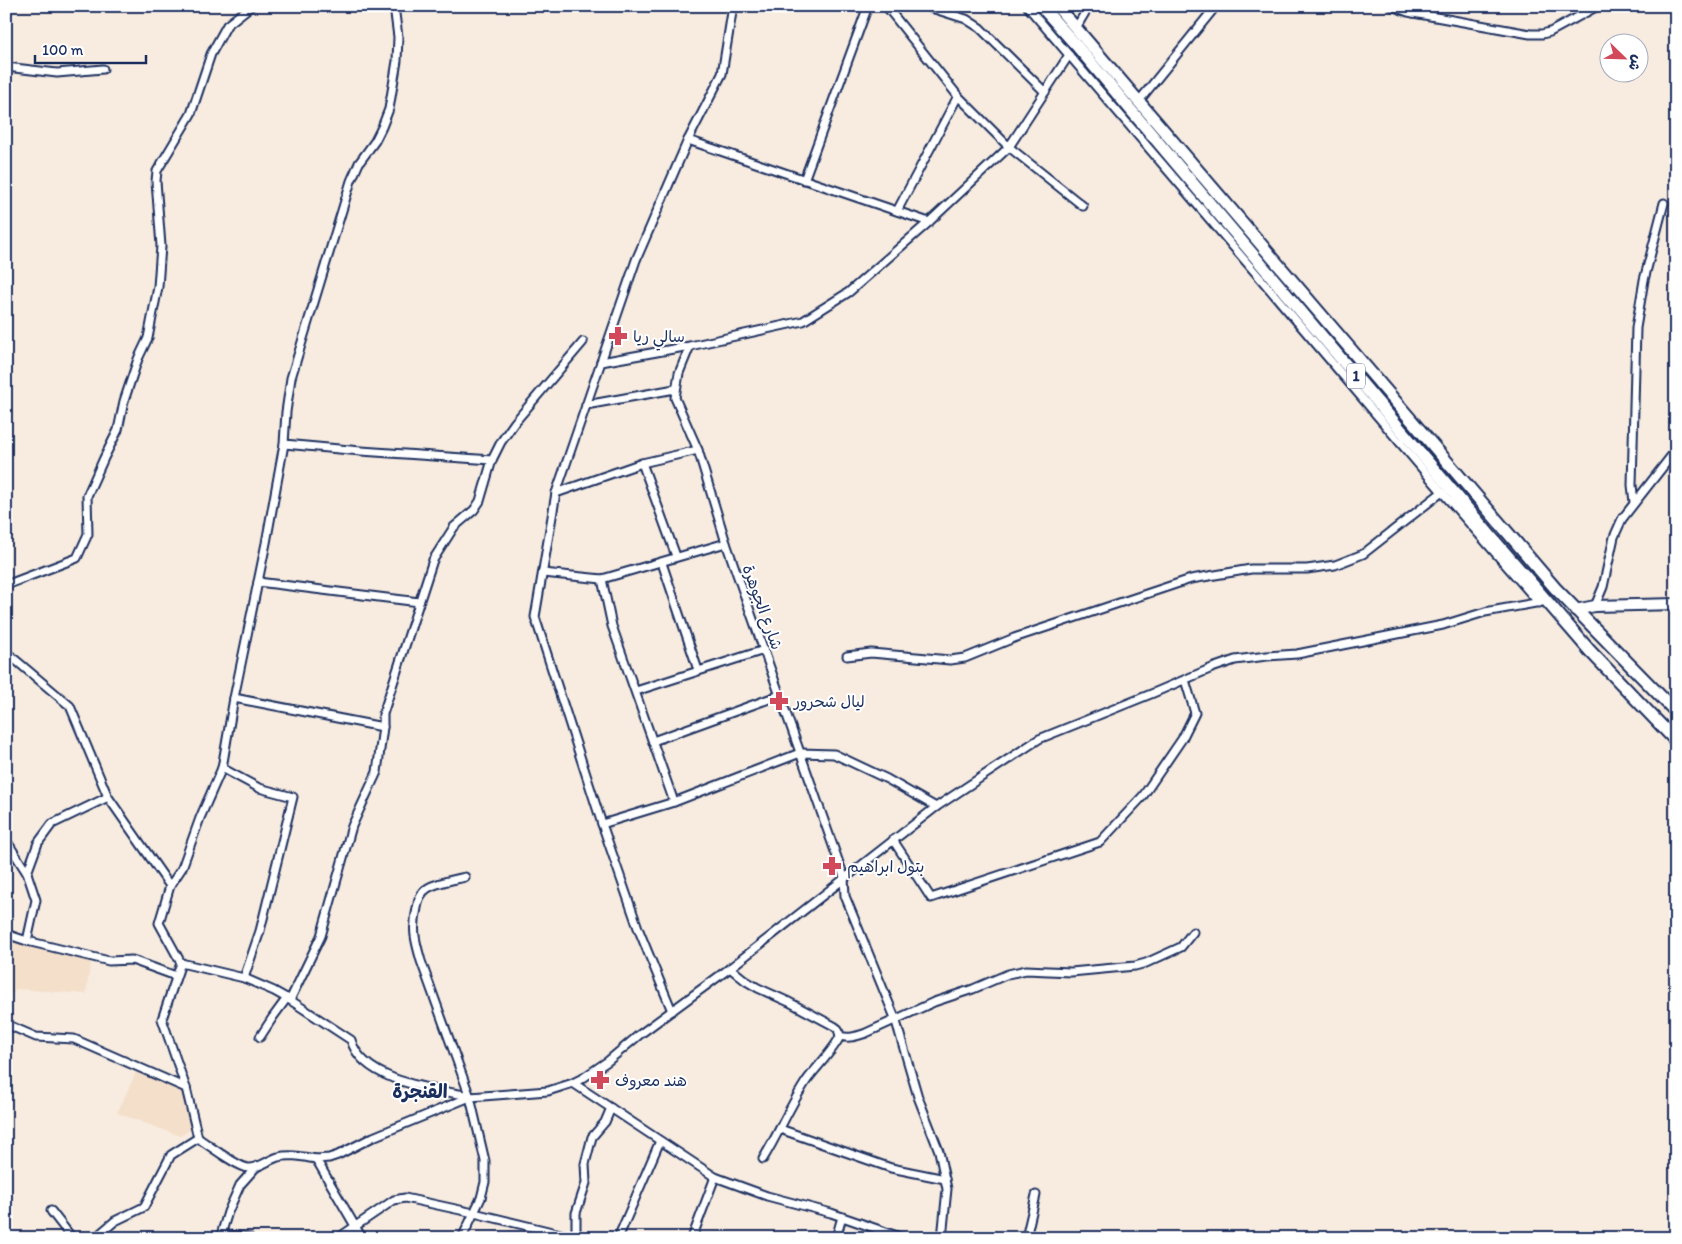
<svg xmlns="http://www.w3.org/2000/svg" width="1682" height="1244" font-family="Itim,'Playpen Sans Arabic',sans-serif">
<rect width="100%" height="100%" fill="#f8ece0"/>
<filter id="ink" filterUnits="userSpaceOnUse"><feTurbulence type="fractalNoise" baseFrequency=".02" numOctaves="2"/><feDisplacementMap in="SourceGraphic" scale="10" xChannelSelector="R" yChannelSelector="G"/><feConvolveMatrix kernelMatrix="1 2 1 2 8 2 1 2 1" color-interpolation-filters="sRGB"/></filter>
<g filter="url(#ink)">
<!-- built -->
<g fill="#f4dfcb">
<path d="M 6,937 L 91,961 L 86,994 L 16,989 L 6,1001 Z"/>
<path d="M 137,1070 L 180,1087 L 196,1127 L 180,1136 L 117,1113 Z"/>
</g>
<g fill="none" stroke-linecap="round" stroke-linejoin="round">
<!-- street casing -->
<g stroke="#1b2f5e" stroke-width="11">
<g id="street">
<path d="M 886,6 L 958,96 L 1009,147 L 1083,206"/>
<path d="M 925,6 L 966,19 L 980,28 L 1045,92"/>
<path d="M 1027,6 L 1266,285 L 1442,492 L 1539,603"/>
<path d="M 1392,6 L 1408,12 L 1530,34 L 1542,34 L 1550,32 L 1598,6"/>
<path d="M 1413,13 L 1415,6"/>
<path d="M 1076,28 L 1089,6"/>
<path d="M 6,67 L 57,73 L 103,69"/>
<path d="M 1139,101 L 1216,6"/>
<path d="M 688,140 L 929,222"/>
<path d="M 804,180 L 868,6"/>
<path d="M 897,211 L 958,96"/>
<path d="M 690,346 L 679,373 L 675,398 L 698,450 L 726,543 L 844,877 L 845,896 L 895,1018 L 918,1097 L 939,1151 L 947,1189 L 942,1238"/>
<path d="M 601,362 L 690,346 L 803,321 L 849,292 L 929,222 L 1009,147 L 1069,55"/>
<path d="M 586,405 L 675,389"/>
<path d="M 284,444 L 361,451 L 492,460"/>
<path d="M 642,463 L 676,556"/>
<path d="M 556,493 L 642,463 L 698,450"/>
<path d="M 1634,502 L 1632,485 L 1636,328 L 1644,280 L 1664,203"/>
<path d="M 662,563 L 698,670"/>
<path d="M 543,573 L 602,579 L 726,543"/>
<path d="M 602,579 L 612,626 L 674,802"/>
<path d="M 258,582 L 419,602"/>
<path d="M 6,585 L 77,558 L 88,534 L 87,496 L 104,458 L 118,430 L 124,401 L 138,359 L 148,338 L 158,287 L 161,246 L 156,181 L 157,171 L 191,114 L 211,54 L 227,25 L 251,6"/>
<path d="M 1595,606 L 1603,587 L 1614,537 L 1622,519 L 1676,450"/>
<path d="M 6,652 L 70,706 L 108,797 L 170,886 L 159,923 L 181,963 L 162,1019 L 186,1088 L 198,1138 C 210,1146 236,1166 248,1168 C 258,1169 268,1160 278,1157 C 291,1154 303,1157 316,1159"/>
<path d="M 847,656 L 871,653 L 950,660 L 965,658 L 1014,638 L 1191,579 L 1251,569 L 1307,569 L 1335,565 L 1363,554 L 1442,492"/>
<path d="M 636,691 L 764,650"/>
<path d="M 234,698 L 383,727"/>
<path d="M 653,741 L 780,695"/>
<path d="M 222,768 L 259,788 L 293,797 L 260,931 L 244,978"/>
<path d="M 108,797 L 52,824 L 38,843 L 27,873 L 36,900 L 27,941 L 109,961 L 132,960 L 176,976"/>
<path d="M 602,824 L 674,802 L 800,753 L 834,754 L 887,779 L 936,807"/>
<path d="M 6,840 L 27,873"/>
<path d="M 893,840 L 931,898 L 1100,842 L 1143,796 L 1182,739 L 1195,713 L 1185,680"/>
<path d="M 170,886 L 182,868 L 200,818 L 222,768 L 234,698 L 266,543 L 284,444 L 286,412 L 291,378 L 351,181 L 359,163 L 375,141 L 382,127 L 389,109 L 397,61 L 398,37 L 394,6"/>
<path d="M 6,934 L 27,941"/>
<path d="M 181,963 L 244,978 L 274,991 L 290,1000"/>
<path d="M 730,968 L 746,981 L 758,988 L 789,1002 L 834,1026 L 838,1029 L 840,1036 C 837,1046 815,1069 807,1080 C 790,1105 779,1133 763,1159"/>
<path d="M 672,1011 L 638,928 L 602,824 L 535,617 L 556,493 L 636,260 L 688,140 L 722,74 L 733,6"/>
<path d="M 6,1024 L 36,1037 L 74,1039 L 186,1088"/>
<path d="M 840,1036 C 849,1039 857,1036 866,1033 L 934,1002 L 973,989 L 1008,974 L 1026,970 L 1071,972 L 1135,966 L 1146,963 L 1181,947 L 1193,932"/>
<path d="M 260,1037 L 273,1017 L 287,998"/>
<path d="M 573,1083 L 715,1177 L 767,1196 L 831,1213 L 903,1238"/>
<path d="M 470,1096 C 434,1089 363,1082 351,1040 L 290,1000 L 321,936 L 352,826 L 377,772 L 383,727 L 383,714 L 433,560 L 454,527 L 474,510 L 480,501 L 492,460 L 501,442 L 515,422 L 583,342"/>
<path d="M 780,1129 L 891,1168 L 945,1179"/>
<path d="M 51,1211 L 72,1238"/>
<path d="M 222,1234 L 250,1238"/>
<path d="M 95,1238 L 115,1221 L 144,1207 L 171,1155 L 198,1138"/>
<path d="M 220,1238 L 228,1212 L 240,1185 L 257,1166"/>
<path d="M 338,1238 L 394,1200 L 405,1198 L 474,1213 L 577,1238"/>
<path d="M 362,1238 L 316,1159 L 329,1158 L 338,1155 L 373,1137 L 470,1097 L 548,1091 L 573,1083 L 583,1078 L 608,1061 L 639,1035 L 730,968 L 936,807 L 1039,739 L 1151,694 L 1212,668 L 1235,660 L 1267,656 L 1297,654 L 1443,625 L 1485,612 L 1547,601"/>
<path d="M 462,1238 L 481,1198 L 485,1182 L 485,1161 L 470,1097 L 421,961 C 415,940 412,930 417,908 C 418,901 421,892 428,888 C 438,882 453,880 465,877"/>
<path d="M 576,1238 L 576,1213 L 586,1183 L 585,1164 L 592,1137 L 605,1122 L 611,1108"/>
<path d="M 618,1238 L 660,1141"/>
<path d="M 692,1238 L 715,1177"/>
<path d="M 836,1238 L 842,1217"/>
<path d="M 1026,1238 L 1036,1195"/>
</g>
</g>
<!-- secondary casing -->
<g stroke="#1b2f5e" stroke-width="14">
<path id="secondary" d="M 1575,610 L 1595,606 L 1676,604"/>
</g>
<!-- primary casing -->
<g stroke="#1b2f5e" stroke-width="15">
<g id="primary">
<path d="M 1041,6 L 1076,45 L 1494,540 L 1590,651 L 1676,741"/>
<path d="M 1057,6 L 1555,588 L 1676,712"/>
</g>
</g>
<!-- street -->
<use href="#street" stroke="#fff" stroke-width="7"/>
<!-- secondary -->
<use href="#secondary" stroke="#fff" stroke-width="10"/>
<!-- primary -->
<use href="#primary" stroke="#fff" stroke-width="11"/>
</g>
</g>
<!-- icons -->
<defs>
<g id="pharmacy-bare" transform="scale(1.5)"><path d="M-2-6h4v4h4v4h-4v4h-4v-4h-4v-4h4Z" fill="#d1495b" stroke="#fff" stroke-width="2.5" paint-order="stroke"/></g>
</defs>
<g fill-rule="evenodd">
<use href="#pharmacy-bare" x="618" y="336"/>
<use href="#pharmacy-bare" x="779" y="701"/>
<use href="#pharmacy-bare" x="832" y="866"/>
<use href="#pharmacy-bare" x="600" y="1080"/>
</g>
<g text-anchor="middle" stroke-width="4" stroke-linejoin="round" paint-order="stroke">
<!-- shield labels -->
<rect fill="#fff" stroke="#5f6d8e" stroke-width="1" x="1347" y="363.5" width="18" height="25" rx="4"/>
<g font-size="15" font-weight="bold" fill="#1b2f5e">
<text x="1356" y="381">1</text>
</g>
<!-- poi labels -->
<g font-size="16" fill="#1b2f5e" stroke="#fff" text-anchor="start">
<text x="633" y="342">سالي ريا</text>
<text x="794" y="707">ليال شحرور</text>
<text x="847" y="872">بتول ابراهيم</text>
<text x="615" y="1086">هند معروف</text>
</g>
<!-- street labels -->
<g font-size="16" fill="#1b2f5e" stroke="#fff">
<text transform="translate(763 607) rotate(70)" y="6">شارع الجوهرة</text>
</g>
<!-- quarter labels -->
<g font-size="19" font-weight="bold" fill="#1b2f5e" stroke="#fff">
<text x="420" y="1098">القنجرة</text>
</g>
</g>
<!-- margin -->
<rect width="1682" height="1244" fill="none" stroke="#fff" stroke-width="25"/>
<rect x="12" y="12" width="1657" height="1219" fill="none" stroke="#1b2f5e" stroke-width="2" filter="url(#ink)"/>
<!-- north arrow -->
<g transform="translate(1624 58) rotate(113)"><circle r="24" fill="#ffffff" stroke="#a4acbf"/>
<path d="M0-4L9 19L0 12L-9 19Z" fill="#d1495b"/>
<text y="-8" font-size="14" font-weight="bold" text-anchor="middle" fill="#1b2f5e">ش</text>
</g>
<!-- scale -->
<path d="M35 55v8h111v-8" fill="none" stroke="#1b2f5e" stroke-width="2.5"/>
<text x="42" y="55" font-size="15" fill="#1b2f5e" stroke="#ffffff" stroke-width="4" paint-order="stroke">100 m</text>
</svg>
